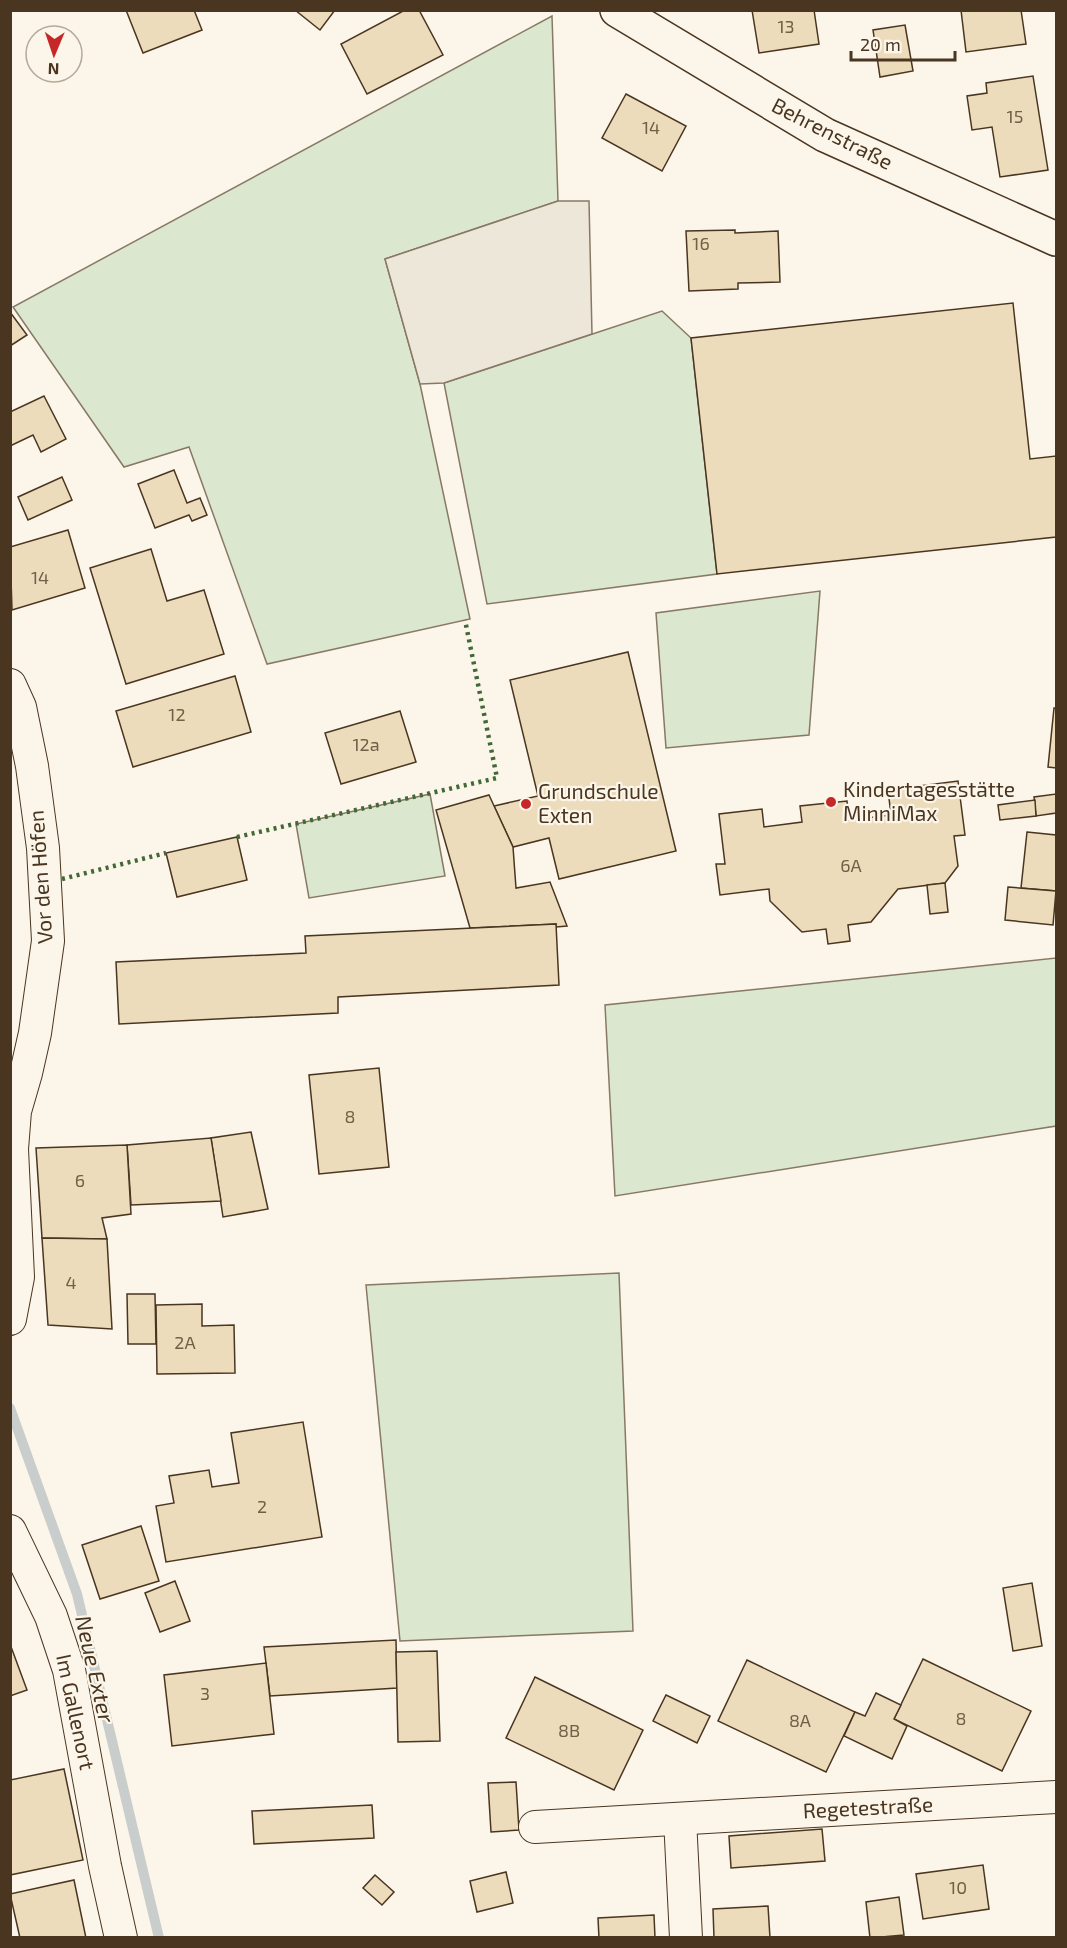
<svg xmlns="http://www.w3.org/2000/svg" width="1067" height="1948" font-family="'Exo 2',sans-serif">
<rect width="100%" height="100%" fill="#fbf6e9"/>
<!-- green -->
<g fill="#dce7d0" stroke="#887966" stroke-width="1.5">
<path d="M 552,16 L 558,201 L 385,259 L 420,384 L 470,619 L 267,664 L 189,447 L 124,467 L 13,307 Z"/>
<path d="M 662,311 L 691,338 L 717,574 L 487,604 L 444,383 Z"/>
<path d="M 820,591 L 809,735 L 666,748 L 656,613 Z"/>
<path d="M 430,794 L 445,876 L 309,898 L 296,824 Z"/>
<path d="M 1056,958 L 1056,1126 L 615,1196 L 605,1005 Z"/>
<path d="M 619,1273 L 633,1631 L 400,1641 L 366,1285 Z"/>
</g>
<!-- parking -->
<path fill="#ede7d9" stroke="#887966" stroke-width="1.5" d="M 558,201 L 589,201 L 592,334 L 444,383 L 420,384 L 385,259 Z"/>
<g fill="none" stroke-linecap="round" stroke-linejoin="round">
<!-- stream -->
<path stroke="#c9cecd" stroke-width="10" d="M 10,1408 L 77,1594 L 159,1938"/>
</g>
<!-- building -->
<g fill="#ecdcbc" stroke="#4a3520" stroke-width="1.5">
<path d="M 126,10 L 194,10 L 202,30 L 143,53 Z"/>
<path d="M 295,10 L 335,10 L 320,30 Z"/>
<path d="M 405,10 L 419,10 L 443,55 L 367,94 L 341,44 Z"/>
<path d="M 752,10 L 814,10 L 819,44 L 759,53 Z"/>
<path d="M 961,10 L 1021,10 L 1026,44 L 966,52 Z"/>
<path d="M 905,25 L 913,71 L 880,77 L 873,30 Z"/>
<path d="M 1033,76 L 1048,170 L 1000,177 L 992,127 L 972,130 L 967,96 L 987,93 L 986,83 Z"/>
<path d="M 626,94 L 686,126 L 662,171 L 602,138 Z"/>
<path d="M 735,230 L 735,233 L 778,231 L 780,282 L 738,283 L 738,289 L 689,291 L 686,231 Z"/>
<path d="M 1013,303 L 1030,459 L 1056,456 L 1056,537 L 717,574 L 691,338 Z"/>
<path d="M 10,312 L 27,335 L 10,346 Z"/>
<path d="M 44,396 L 66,439 L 41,452 L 33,435 L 10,446 L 10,412 Z"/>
<path d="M 174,470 L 187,503 L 200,498 L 207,515 L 192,521 L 189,515 L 155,528 L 138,484 Z"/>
<path d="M 62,477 L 72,500 L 28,520 L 18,497 Z"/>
<path d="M 68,530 L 85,588 L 12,610 L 10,547 Z"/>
<path d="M 151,549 L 167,601 L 204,590 L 224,654 L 126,684 L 90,568 Z"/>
<path d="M 628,652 L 676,851 L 559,879 L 549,838 L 513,847 L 494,806 L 538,796 L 510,680 Z"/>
<path d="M 235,676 L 251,732 L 133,767 L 116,711 Z"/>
<path d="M 1054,708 L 1056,708 L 1056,768 L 1048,767 Z"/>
<path d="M 400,711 L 416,762 L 341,784 L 325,733 Z"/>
<path d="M 958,781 L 965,835 L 954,836 L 958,866 L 945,883 L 898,889 L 871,922 L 848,925 L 850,941 L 828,944 L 826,929 L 802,932 L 770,901 L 769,889 L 720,895 L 716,864 L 725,864 L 719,814 L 762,809 L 764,827 L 802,822 L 800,806 L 847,801 L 849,820 L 891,815 L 888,790 Z"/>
<path d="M 1056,794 L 1056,813 L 1036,816 L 1034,797 Z"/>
<path d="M 489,795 L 513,847 L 516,888 L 550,882 L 567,926 L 556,927 L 556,924 L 470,928 L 436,810 Z"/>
<path d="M 1035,800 L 1036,816 L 1000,820 L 998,805 Z"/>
<path d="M 1027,832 L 1056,835 L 1056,891 L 1021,888 Z"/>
<path d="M 237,837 L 247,880 L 177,897 L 166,853 Z"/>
<path d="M 945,883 L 948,912 L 930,914 L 927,885 Z"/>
<path d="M 1008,887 L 1056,891 L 1053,925 L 1005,920 Z"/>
<path d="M 556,924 L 559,985 L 338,997 L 338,1013 L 119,1024 L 116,962 L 306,953 L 305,936 Z"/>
<path d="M 379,1068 L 389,1167 L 319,1174 L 309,1075 Z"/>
<path d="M 251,1132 L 268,1209 L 223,1217 L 211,1138 Z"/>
<path d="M 211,1138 L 221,1201 L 131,1205 L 127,1145 Z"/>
<path d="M 127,1145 L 131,1214 L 102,1218 L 107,1239 L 42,1238 L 36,1148 Z"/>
<path d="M 42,1238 L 107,1239 L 112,1329 L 48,1325 Z"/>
<path d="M 127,1294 L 155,1294 L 156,1344 L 128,1344 Z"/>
<path d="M 202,1304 L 202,1326 L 234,1325 L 235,1373 L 157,1374 L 156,1305 Z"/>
<path d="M 303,1422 L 322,1537 L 166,1562 L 156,1506 L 174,1503 L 169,1476 L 209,1470 L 212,1487 L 239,1483 L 231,1433 Z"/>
<path d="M 141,1526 L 159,1581 L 100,1599 L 82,1545 Z"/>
<path d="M 175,1581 L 190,1621 L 160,1632 L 145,1593 Z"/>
<path d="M 1032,1583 L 1042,1646 L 1013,1651 L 1003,1588 Z"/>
<path d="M 396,1640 L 397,1688 L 270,1696 L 264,1647 Z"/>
<path d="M 10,1644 L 27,1690 L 10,1696 Z"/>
<path d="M 437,1651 L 440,1741 L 398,1742 L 396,1652 Z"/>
<path d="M 923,1659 L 1031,1711 L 1002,1771 L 894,1719 Z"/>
<path d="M 747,1660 L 855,1712 L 826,1772 L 718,1721 Z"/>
<path d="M 266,1663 L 274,1734 L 172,1746 L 164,1675 Z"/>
<path d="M 535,1677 L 643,1730 L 614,1790 L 506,1738 Z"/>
<path d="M 876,1693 L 901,1705 L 894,1719 L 907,1726 L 892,1759 L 844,1736 L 855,1712 L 865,1716 Z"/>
<path d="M 666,1695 L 710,1716 L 697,1743 L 653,1721 Z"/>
<path d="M 64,1769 L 83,1860 L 10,1875 L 10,1780 Z"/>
<path d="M 516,1782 L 519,1830 L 491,1832 L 488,1783 Z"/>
<path d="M 372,1805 L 374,1838 L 254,1844 L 252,1811 Z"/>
<path d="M 822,1829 L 825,1861 L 731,1868 L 729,1836 Z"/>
<path d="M 983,1865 L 989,1909 L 923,1919 L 916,1874 Z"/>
<path d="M 506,1872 L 513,1903 L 477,1912 L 470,1881 Z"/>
<path d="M 375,1875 L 394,1892 L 382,1905 L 363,1888 Z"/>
<path d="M 74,1880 L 86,1938 L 20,1938 L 10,1894 Z"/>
<path d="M 899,1897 L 904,1935 L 870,1938 L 866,1902 Z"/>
<path d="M 768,1906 L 770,1938 L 714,1938 L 713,1909 Z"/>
<path d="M 654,1915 L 655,1938 L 599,1938 L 598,1918 Z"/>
</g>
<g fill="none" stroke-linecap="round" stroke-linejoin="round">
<!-- minor casing -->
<g stroke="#4a3520" stroke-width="34">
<g id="minor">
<path d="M 10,685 L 20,707 L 32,766 L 43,848 L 48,941 L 35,1033 L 26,1073 L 15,1111 L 12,1149 L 18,1277 L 10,1319"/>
<path d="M 10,1531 L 51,1616 L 69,1670 L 105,1866 L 121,1938"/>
<path d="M 680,1819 L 686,1938"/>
<path d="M 535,1827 L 1056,1797"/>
</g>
</g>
<!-- secondary casing -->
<g stroke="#4a3520" stroke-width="36">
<path id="secondary" d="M 617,10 L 825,135 L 1056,239"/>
</g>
<!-- minor -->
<use href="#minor" stroke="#fbf6e9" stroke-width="32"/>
<!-- secondary -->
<use href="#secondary" stroke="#fbf6e9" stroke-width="33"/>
<!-- hedge -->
<g stroke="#436837" stroke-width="4.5" stroke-dasharray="3 4.5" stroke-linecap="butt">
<path d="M 237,837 L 497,778 L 465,620"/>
<path d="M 62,879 L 166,853"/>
</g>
</g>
<!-- markers -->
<g fill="#c62828" stroke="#fbf6e9" stroke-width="2">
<circle cx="831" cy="802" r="6"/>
<circle cx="526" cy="804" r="6"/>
</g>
<g text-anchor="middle" stroke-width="4.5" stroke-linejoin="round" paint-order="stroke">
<!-- number labels -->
<g font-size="18" fill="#725f47">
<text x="786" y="33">13</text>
<text x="1015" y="123">15</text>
<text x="651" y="134">14</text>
<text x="701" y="250">16</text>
<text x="40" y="584">14</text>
<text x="177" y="721">12</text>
<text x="366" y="751">12a</text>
<text x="851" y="872">6A</text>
<text x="350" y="1123">8</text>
<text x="80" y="1187">6</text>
<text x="71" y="1289">4</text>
<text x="185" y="1349">2A</text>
<text x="262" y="1513">2</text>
<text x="205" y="1700">3</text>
<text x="961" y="1725">8</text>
<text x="800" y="1727">8A</text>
<text x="569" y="1737">8B</text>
<text x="958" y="1894">10</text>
</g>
<!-- street labels -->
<g font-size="21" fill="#4a3520" stroke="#fbf6e9">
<text transform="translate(832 134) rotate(27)" y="7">Behrenstraße</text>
<text transform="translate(41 877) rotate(-94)" y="7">Vor den Höfen</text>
<text transform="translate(75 1712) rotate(78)" y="7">Im Gallenort</text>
<text transform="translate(868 1808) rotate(-3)" y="7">Regetestraße</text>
</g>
<!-- poi labels -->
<g font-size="21" fill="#4a3520" stroke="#fbf6e9" text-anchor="start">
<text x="843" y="797">Kindertagesstätte<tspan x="843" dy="24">MinniMax</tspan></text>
<text x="538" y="799">Grundschule<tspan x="538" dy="24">Exten</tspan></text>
</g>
<!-- water labels -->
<g font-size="22" font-style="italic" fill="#4a3520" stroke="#fbf6e9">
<text transform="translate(95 1669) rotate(77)" y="8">Neue Exter</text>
</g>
</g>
<!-- border -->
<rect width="1067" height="1948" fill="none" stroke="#4a3520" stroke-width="24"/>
<!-- north arrow -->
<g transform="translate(54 54) rotate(182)"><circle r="28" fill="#fbf6e9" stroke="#b4a999" stroke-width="1.5"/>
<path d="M0-4.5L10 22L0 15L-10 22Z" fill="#c62828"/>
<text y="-9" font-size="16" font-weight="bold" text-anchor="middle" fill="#4a3520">N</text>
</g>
<!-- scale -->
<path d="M851 51v9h104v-9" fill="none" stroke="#4a3520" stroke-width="3"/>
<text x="860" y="51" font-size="18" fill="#4a3520" stroke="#fbf6e9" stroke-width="4.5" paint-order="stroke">20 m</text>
</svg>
